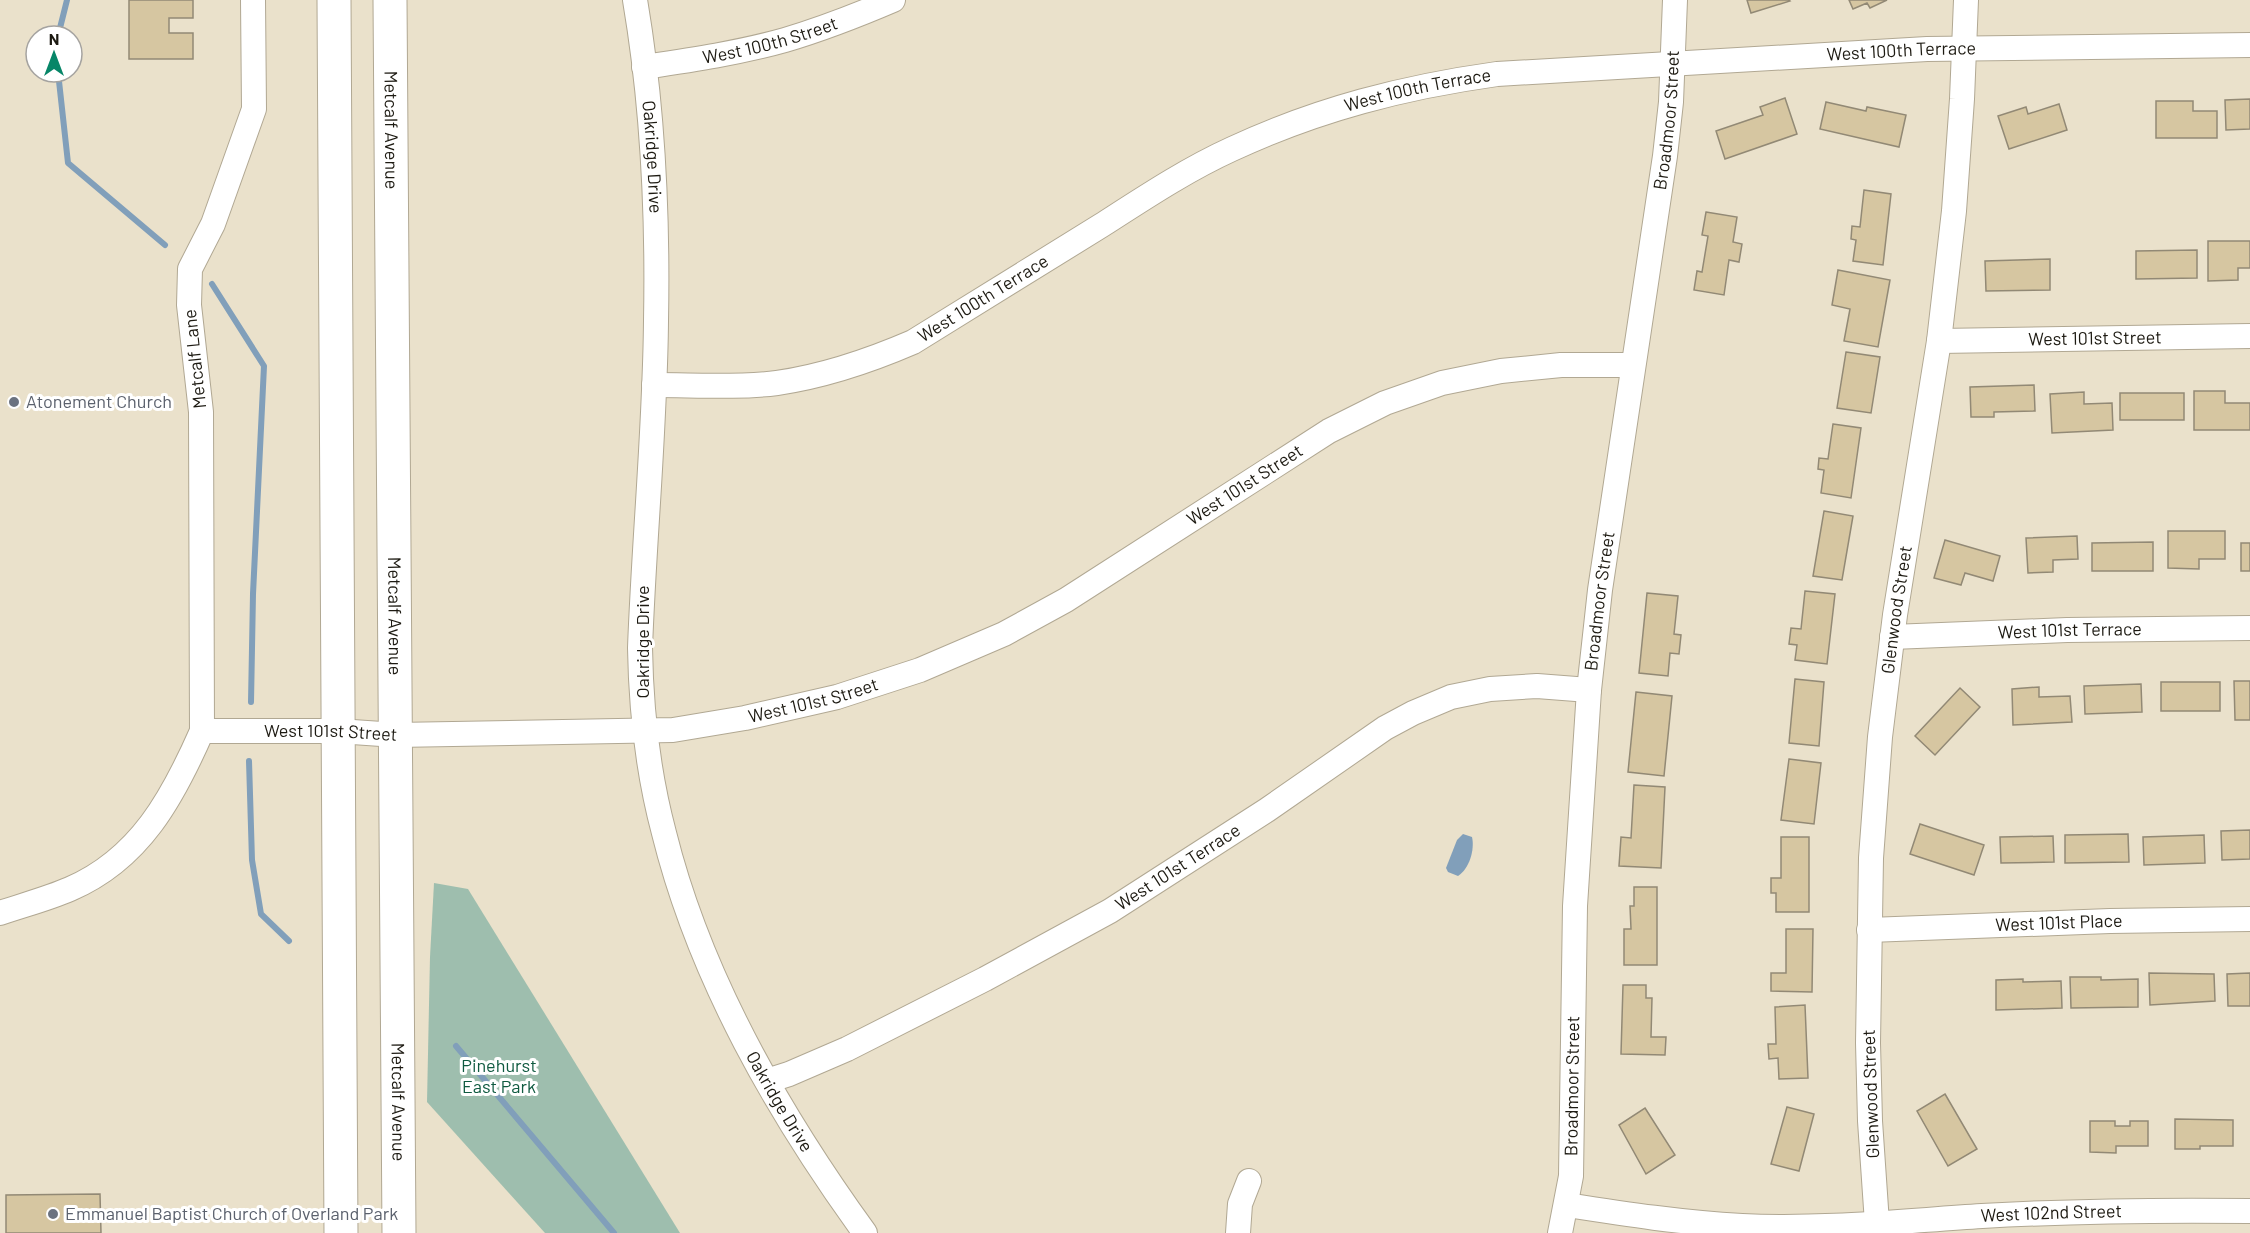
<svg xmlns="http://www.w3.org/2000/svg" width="2250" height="1233" font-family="Barlow,sans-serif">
<rect width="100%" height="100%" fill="#eae1cb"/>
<!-- green -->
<path fill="#9ebeae" d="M 434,883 L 468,889 L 680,1233 L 545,1233 L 427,1102 L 430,957 Z"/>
<!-- water -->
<path fill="#819fba" d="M 1463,834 L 1472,837 C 1475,850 1469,869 1458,876 L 1448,872 L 1446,868 L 1457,840 Z"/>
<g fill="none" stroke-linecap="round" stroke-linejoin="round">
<!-- stream -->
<g stroke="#819fba" stroke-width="6">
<path d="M 58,36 L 67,0"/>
<path d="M 58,72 L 68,163 L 165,245"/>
<path d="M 212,284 L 264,366 L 253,594 L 251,702"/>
<path d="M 249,761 L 252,860 L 261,914 L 289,941"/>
<path d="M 456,1046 L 614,1233"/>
</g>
</g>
<!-- building -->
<g fill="#d6c6a1" stroke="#928975" stroke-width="1.5">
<path d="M 129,0 L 193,0 L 193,18 L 169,18 L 169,33 L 193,33 L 193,59 L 129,59 Z"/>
<path d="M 1747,0 L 1789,0 L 1790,1 L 1751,13 Z"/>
<path d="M 1849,0 L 1887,0 L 1870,8 L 1867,3 L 1853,9 Z"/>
<path d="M 1785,98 L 1797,134 L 1725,159 L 1716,131 L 1763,115 L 1760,107 Z"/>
<path d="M 2250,99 L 2250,129 L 2226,130 L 2225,100 Z"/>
<path d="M 2156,101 L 2193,101 L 2193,111 L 2217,111 L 2217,138 L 2156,138 Z"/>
<path d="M 1826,102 L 1866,111 L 1867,107 L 1906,115 L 1899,147 L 1820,129 Z"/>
<path d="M 2059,104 L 2067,130 L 2009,149 L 1998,116 L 2026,107 L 2028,114 Z"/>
<path d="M 1864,190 L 1891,194 L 1883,265 L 1853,261 L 1856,240 L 1851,239 L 1852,226 L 1860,227 Z"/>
<path d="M 1706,212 L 1737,217 L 1733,242 L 1742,244 L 1739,262 L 1729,260 L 1724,295 L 1694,290 L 1697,271 L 1702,272 L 1708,236 L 1702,235 Z"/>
<path d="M 2208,241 L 2250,241 L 2250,268 L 2238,268 L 2238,280 L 2208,281 Z"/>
<path d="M 2197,250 L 2197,278 L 2136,279 L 2136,251 Z"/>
<path d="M 2050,259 L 2050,290 L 1986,291 L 1985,261 Z"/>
<path d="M 1838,270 L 1890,280 L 1878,347 L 1844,341 L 1850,309 L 1832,305 Z"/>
<path d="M 1846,352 L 1880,357 L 1871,413 L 1837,408 Z"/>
<path d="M 2034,385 L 2035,411 L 1994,412 L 1994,417 L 1971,417 L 1970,387 Z"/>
<path d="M 2194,391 L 2225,391 L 2225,403 L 2250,403 L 2250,430 L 2194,430 Z"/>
<path d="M 2084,392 L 2084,404 L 2112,403 L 2113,430 L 2052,433 L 2050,394 Z"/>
<rect x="2120" y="393" width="64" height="27"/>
<path d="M 1833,424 L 1861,428 L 1851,498 L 1821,493 L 1824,470 L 1818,469 L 1819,458 L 1828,459 Z"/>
<path d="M 1824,511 L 1853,516 L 1842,580 L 1813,576 Z"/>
<path d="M 2168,531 L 2225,531 L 2225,559 L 2199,559 L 2199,569 L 2168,568 Z"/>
<path d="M 2077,536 L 2078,559 L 2053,560 L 2053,572 L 2028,573 L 2026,538 Z"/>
<path d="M 1945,540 L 2000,556 L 1993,581 L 1965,573 L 1961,585 L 1934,578 Z"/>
<path d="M 2153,542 L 2153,571 L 2092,571 L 2092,543 Z"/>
<rect x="2241" y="543" width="9" height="28"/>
<path d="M 1805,591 L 1835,594 L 1827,664 L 1795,660 L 1797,645 L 1789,644 L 1791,628 L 1801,629 Z"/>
<path d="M 1647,593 L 1678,596 L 1674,634 L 1681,635 L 1679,654 L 1670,653 L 1668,676 L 1639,673 Z"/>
<path d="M 1795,679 L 1824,682 L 1819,746 L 1789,743 Z"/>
<path d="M 2234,681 L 2250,681 L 2250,720 L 2235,720 Z"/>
<rect x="2161" y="682" width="59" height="29"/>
<path d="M 2141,684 L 2142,712 L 2085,714 L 2084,686 Z"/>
<path d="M 2039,687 L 2039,697 L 2070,696 L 2072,722 L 2013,725 L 2012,689 Z"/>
<path d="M 1960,688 L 1980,707 L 1935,755 L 1915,736 Z"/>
<path d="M 1636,692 L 1672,696 L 1664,776 L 1628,772 Z"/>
<path d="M 1789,759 L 1821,763 L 1814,824 L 1781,820 Z"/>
<path d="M 1634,785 L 1665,787 L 1661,868 L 1619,866 L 1621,837 L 1631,838 Z"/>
<path d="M 1920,824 L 1984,845 L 1974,875 L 1910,854 Z"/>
<path d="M 2250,830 L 2250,859 L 2222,860 L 2221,831 Z"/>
<path d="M 2128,834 L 2129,862 L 2065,863 L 2065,835 Z"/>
<path d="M 2204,835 L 2205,863 L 2144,865 L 2143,837 Z"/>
<path d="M 2053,836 L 2054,862 L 2001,863 L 2000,837 Z"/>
<path d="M 1781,837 L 1809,837 L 1809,912 L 1776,912 L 1776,893 L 1771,893 L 1771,878 L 1781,878 Z"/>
<path d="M 1634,887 L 1657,887 L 1657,965 L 1624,965 L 1624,929 L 1631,929 L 1630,906 L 1634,906 Z"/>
<path d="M 1786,929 L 1813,929 L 1812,992 L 1771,991 L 1771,973 L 1786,973 Z"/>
<path d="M 2149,973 L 2214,974 L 2215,1001 L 2150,1005 Z"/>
<path d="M 2250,973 L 2250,1006 L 2228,1006 L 2227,974 Z"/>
<path d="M 2070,977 L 2101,977 L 2101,980 L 2138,979 L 2138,1007 L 2071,1008 Z"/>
<path d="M 2023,979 L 2023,982 L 2061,981 L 2062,1008 L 1996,1010 L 1996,980 Z"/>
<path d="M 1623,985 L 1646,985 L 1646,998 L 1652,998 L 1651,1037 L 1666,1037 L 1665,1055 L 1621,1054 Z"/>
<path d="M 1805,1005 L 1808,1078 L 1779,1079 L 1778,1058 L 1769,1059 L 1768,1044 L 1776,1044 L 1775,1007 Z"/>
<path d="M 1945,1094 L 1977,1149 L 1948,1166 L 1917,1111 Z"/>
<path d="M 1787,1107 L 1814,1114 L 1799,1171 L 1771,1164 Z"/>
<path d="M 1645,1108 L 1675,1155 L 1646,1174 L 1619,1125 Z"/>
<path d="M 2175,1119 L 2233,1120 L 2233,1146 L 2200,1146 L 2200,1149 L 2175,1149 Z"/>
<path d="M 2090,1121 L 2115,1121 L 2115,1126 L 2130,1126 L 2130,1121 L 2148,1121 L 2148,1146 L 2116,1146 L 2116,1153 L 2090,1152 Z"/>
<path d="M 100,1194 L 101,1233 L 6,1233 L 6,1195 Z"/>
</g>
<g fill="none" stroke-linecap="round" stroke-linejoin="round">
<!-- street casing -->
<g stroke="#b1a893" stroke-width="26">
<g id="street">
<path id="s1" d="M 635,0 C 653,106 658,214 656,321 C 655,430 644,539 640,648 C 641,709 648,773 664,833 C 700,978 778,1113 865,1233"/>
<path id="s2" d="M 644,67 C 691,60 739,53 785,40 C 822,29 858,15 893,0"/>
<path id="s3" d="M 1939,341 L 2250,336"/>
<path id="s4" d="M 654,385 C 695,385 737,388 777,383 C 825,376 869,361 913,342 C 976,303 1039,264 1102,225 C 1144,198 1186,170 1232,149 C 1318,109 1404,87 1497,74 L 1927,49 L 2250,45"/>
<path id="s5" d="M 1892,637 L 2067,630 L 2250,628"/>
<path d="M 202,731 L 201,412 L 189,305 L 190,269 L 213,224 L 254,109 L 253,0"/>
<path id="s6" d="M 0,913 C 23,905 47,899 70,889 C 140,859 173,797 202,731 L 338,731 L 396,735 L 673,730 L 745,718 L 837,697 L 920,670 L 1004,634 L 1066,600 L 1329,431 L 1385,403 L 1442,383 L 1501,371 L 1561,365 L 1633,365"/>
<path id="s7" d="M 1869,930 L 2110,921 L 2250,919"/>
<path id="s8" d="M 767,1081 L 789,1074 L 847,1049 L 985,979 L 1110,911 L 1267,810 L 1385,728 L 1413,713 L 1451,697 L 1490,689 L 1537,686 L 1589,690"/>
<path id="s9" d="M 1567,1205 C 1625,1214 1683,1223 1742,1226 C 1822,1230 1903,1221 1982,1216 C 2072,1211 2161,1210 2250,1211"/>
<path id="s10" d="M 1877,1223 L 1870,1121 L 1868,1043 L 1871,858 L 1880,737 L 1895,615 L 1939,341 L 1954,211 L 1962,99 L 1966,0"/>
<path d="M 1238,1233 L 1240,1204 L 1249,1181"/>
<path id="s11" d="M 1560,1233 L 1571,1176 L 1575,906 L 1589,690 L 1600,590 L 1665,156 L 1671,102 L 1675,0"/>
</g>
</g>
<!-- primary casing -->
<g stroke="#b1a893" stroke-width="35">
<g id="primary">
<path d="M 334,0 L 341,1233"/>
<path id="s12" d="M 390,0 L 399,1233"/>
</g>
</g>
<!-- street -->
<use href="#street" stroke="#fff" stroke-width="24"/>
<!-- primary -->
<use href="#primary" stroke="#fff" stroke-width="33"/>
</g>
<!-- markers -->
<g fill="#6b7280" stroke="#fff" stroke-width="2">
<circle cx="14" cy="402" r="6"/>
<circle cx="53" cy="1214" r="6"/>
</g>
<g text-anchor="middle" stroke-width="6" stroke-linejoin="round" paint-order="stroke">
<!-- street labels -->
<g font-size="18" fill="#1d1a12" stroke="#fff">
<text dy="6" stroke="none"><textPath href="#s2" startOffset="129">West 100th Street</textPath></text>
<text dy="6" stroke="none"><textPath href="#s4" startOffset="1320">West 100th Terrace</textPath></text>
<text dy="6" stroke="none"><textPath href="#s4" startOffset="834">West 100th Terrace</textPath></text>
<text dy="6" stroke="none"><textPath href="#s11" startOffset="1120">Broadmoor Street</textPath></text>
<text dy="6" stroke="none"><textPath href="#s12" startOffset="130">Metcalf Avenue</textPath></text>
<text dy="6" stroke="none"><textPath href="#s1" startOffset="158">Oakridge Drive</textPath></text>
<text dy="6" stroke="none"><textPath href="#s4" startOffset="348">West 100th Terrace</textPath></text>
<text dy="6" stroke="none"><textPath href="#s3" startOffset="156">West 101st Street</textPath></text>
<text transform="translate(195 359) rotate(-96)" y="6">Metcalf Lane</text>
<text dy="6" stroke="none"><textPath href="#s6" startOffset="1386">West 101st Street</textPath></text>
<text dy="6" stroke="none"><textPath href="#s11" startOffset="634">Broadmoor Street</textPath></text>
<text dy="6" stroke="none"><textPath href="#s10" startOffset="615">Glenwood Street</textPath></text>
<text dy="6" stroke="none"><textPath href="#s12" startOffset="616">Metcalf Avenue</textPath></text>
<text dy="6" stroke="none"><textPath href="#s5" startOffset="178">West 101st Terrace</textPath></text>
<text transform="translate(643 642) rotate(-90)" y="6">Oakridge Drive</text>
<text dy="6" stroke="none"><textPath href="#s6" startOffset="900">West 101st Street</textPath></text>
<text dy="6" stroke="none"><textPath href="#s6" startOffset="414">West 101st Street</textPath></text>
<text dy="6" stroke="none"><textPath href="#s8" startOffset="464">West 101st Terrace</textPath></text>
<text dy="6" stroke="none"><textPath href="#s7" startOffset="190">West 101st Place</textPath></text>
<text dy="6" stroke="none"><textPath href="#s11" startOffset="148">Broadmoor Street</textPath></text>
<text transform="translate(1871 1094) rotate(-92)" y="6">Glenwood Street</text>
<text dy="6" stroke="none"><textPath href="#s1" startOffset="1130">Oakridge Drive</textPath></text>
<text dy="6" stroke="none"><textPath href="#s12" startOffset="1102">Metcalf Avenue</textPath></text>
<text dy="6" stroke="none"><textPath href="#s9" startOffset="486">West 102nd Street</textPath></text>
</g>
<!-- worship labels -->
<g font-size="18" fill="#5b616d" stroke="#fff" text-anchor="start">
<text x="26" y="408">Atonement Church</text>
<text x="65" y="1220">Emmanuel Baptist Church of Overland Park</text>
</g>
<!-- park labels -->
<g font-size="18" fill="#0f5a40" stroke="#fff">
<text x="499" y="1072">Pinehurst<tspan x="499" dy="21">East Park</tspan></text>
</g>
</g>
<!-- north arrow -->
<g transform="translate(54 54)"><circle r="28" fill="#ffffff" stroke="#a5a3a0" stroke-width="1.5"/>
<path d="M0-4.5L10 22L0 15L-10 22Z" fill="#078668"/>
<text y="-9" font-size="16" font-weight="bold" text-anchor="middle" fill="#1d1a12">N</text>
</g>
</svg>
